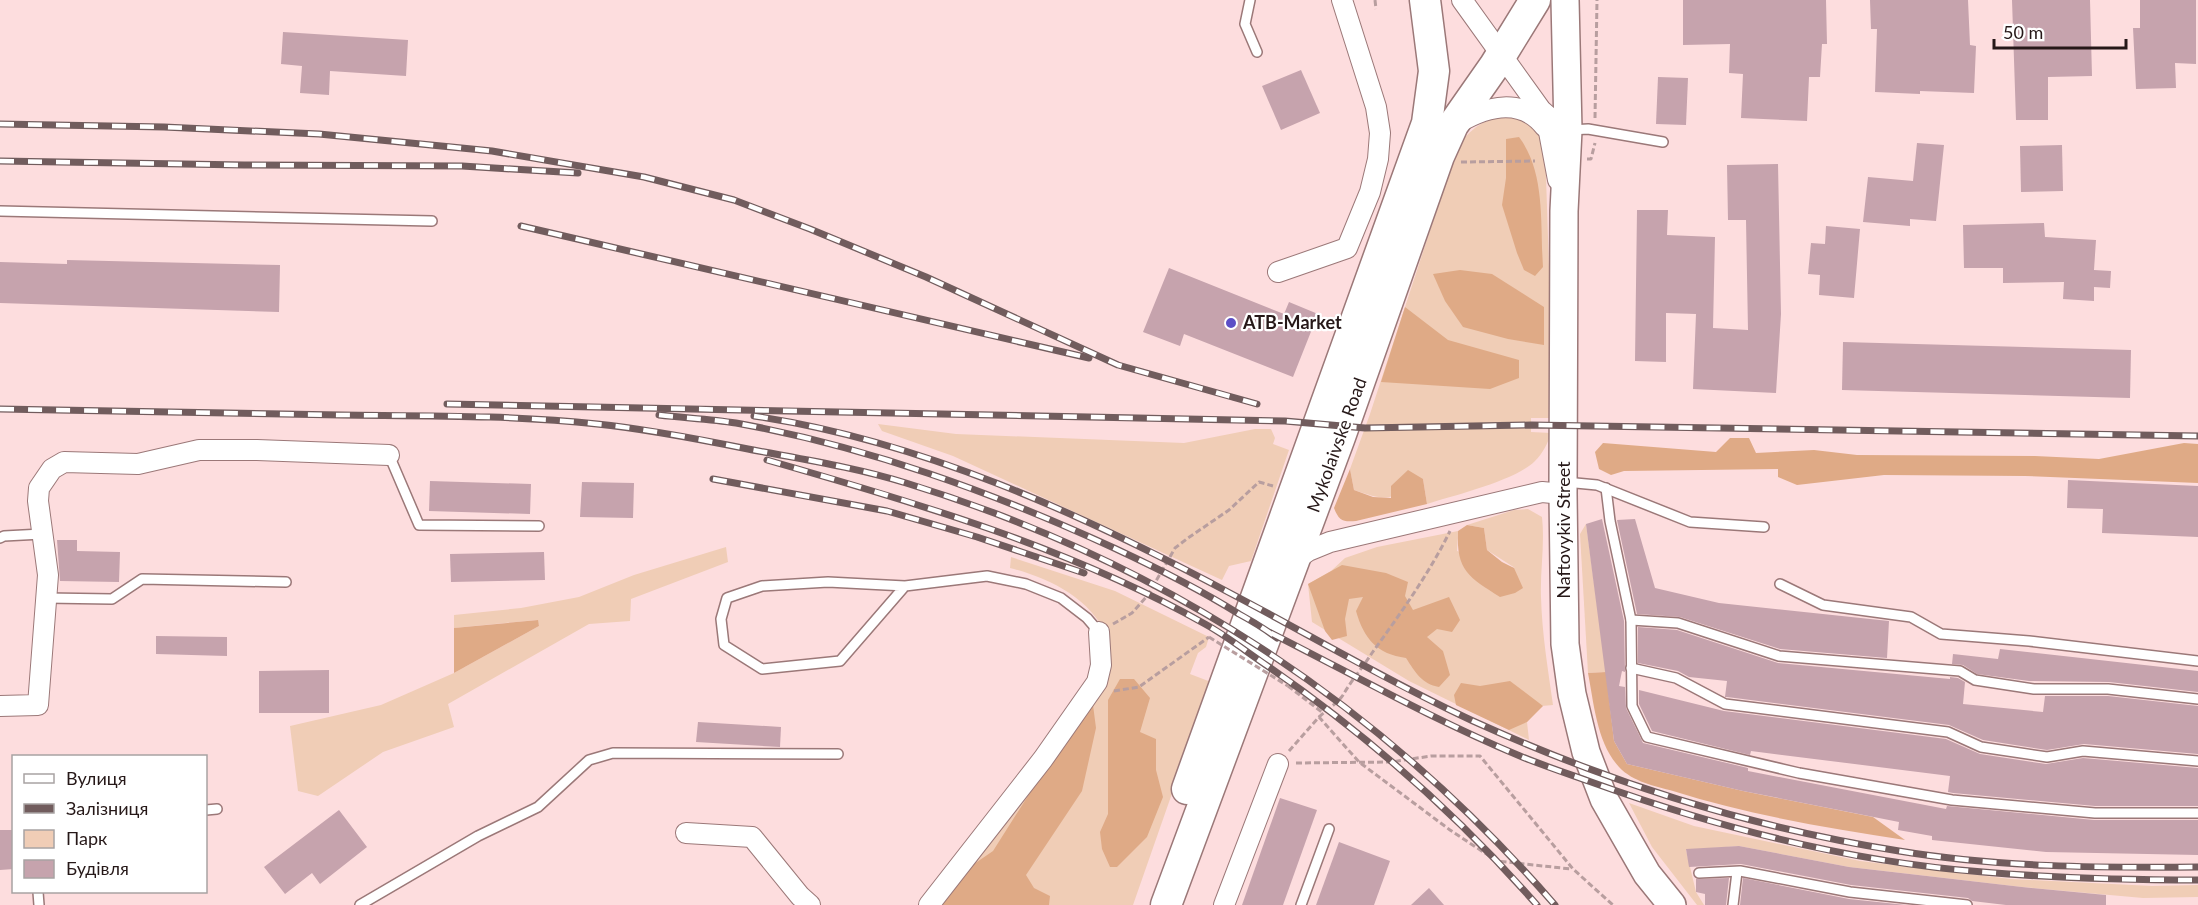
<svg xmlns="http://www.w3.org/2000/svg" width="2198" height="905" font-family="Lato,sans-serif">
<rect width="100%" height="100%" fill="#fdddde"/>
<!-- green -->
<g fill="#f0cdb6">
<path d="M 1507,116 C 1531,120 1536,124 1545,147 L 1554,418 L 1531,418 L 1531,432 L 1551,433 C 1548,443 1543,453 1535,461 C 1515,481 1455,495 1427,504 L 1423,479 C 1391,499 1391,503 1354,490 L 1350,469 L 1370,414 L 1458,145 C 1475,126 1482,120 1507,116 Z"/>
<path d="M 878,424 L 956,434 L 1184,443 L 1255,429 L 1271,429 L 1275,438 L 1273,444 L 1289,450 L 1251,561 L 1229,566 L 1222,580 L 953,456 L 882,431 Z"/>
<path d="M 1528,509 L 1542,517 C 1545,544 1540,571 1541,597 C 1542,634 1548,669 1553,705 L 1542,706 L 1527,722 L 1529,740 L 1409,681 L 1312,622 L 1308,584 L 1331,571 L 1345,558 L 1377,547 L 1458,531 L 1457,551 L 1515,568 L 1487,550 L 1484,528 L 1467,525 L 1514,510 Z"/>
<path d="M 1586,524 L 1606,672 L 1588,673 L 1580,534 Z"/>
<path d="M 726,547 L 728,562 L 631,599 L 630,621 L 589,624 L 448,704 L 454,727 L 383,752 L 318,796 L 298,791 L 290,726 L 381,705 L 454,673 L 539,626 L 537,620 L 454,628 L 454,615 L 521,608 L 579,597 L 634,575 Z"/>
<path d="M 1011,557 L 1115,591 L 1209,637 L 1206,647 L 1198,653 L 1190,674 L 1211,682 L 1133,905 L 941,905 L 974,864 L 1085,706 L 1107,636 C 1090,598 1049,578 1010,568 Z"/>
<path d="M 1629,803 L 1694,826 L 1860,861 L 2011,879 L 2152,886 L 2198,885 L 2198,897 L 2143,898 L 2022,887 L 1849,867 L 1739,846 L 1686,850 L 1696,892 L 1704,905 L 1697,905 L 1652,847 Z"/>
</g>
<!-- forest -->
<g fill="#dfaa86">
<path d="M 1519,137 C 1546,173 1540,224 1543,267 L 1535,276 L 1524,270 L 1517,253 L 1502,205 L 1506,178 L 1506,139 Z"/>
<path d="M 1460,270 L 1492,274 L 1544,307 L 1544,345 L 1508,339 L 1463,327 L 1445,301 L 1433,274 Z"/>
<path d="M 1405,307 L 1448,340 L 1519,360 L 1519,378 L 1490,389 L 1381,382 Z"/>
<path d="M 1730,438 L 1749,438 L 1756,453 L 1814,450 L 1857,455 L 2035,456 L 2099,459 L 2184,443 L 2198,444 L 2198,483 L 2025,476 L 1884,475 L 1797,485 L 1778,477 L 1778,469 L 1624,471 L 1611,475 L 1599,469 L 1595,452 L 1603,443 L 1716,452 Z"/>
<path d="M 1350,469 L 1354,490 L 1373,497 L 1391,498 L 1391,486 L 1408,470 L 1423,479 L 1427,504 L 1356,521 C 1343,522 1339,521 1334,508 Z"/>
<path d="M 1467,525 L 1484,528 L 1487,550 L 1502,562 L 1514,568 L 1523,588 L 1515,593 L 1500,597 C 1469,577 1456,571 1458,531 Z"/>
<path d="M 1342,565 L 1386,573 L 1408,582 L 1405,596 L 1413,610 L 1449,597 L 1460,620 L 1452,632 L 1437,629 L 1427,637 L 1443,651 L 1450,675 L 1439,687 C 1422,684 1415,672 1406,658 C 1377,654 1364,639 1356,611 L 1363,597 L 1349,599 L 1345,619 L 1347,636 L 1332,640 L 1325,631 L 1308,584 Z"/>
<path d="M 538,620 L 539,626 L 454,673 L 454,628 Z"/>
<path d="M 1606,672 L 1614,741 L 1627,764 L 1743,791 L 1873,817 L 1905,840 C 1827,828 1749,815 1673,791 C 1655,786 1633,782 1619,767 C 1597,743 1594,704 1588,673 Z"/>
<path d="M 1120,679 L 1134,679 L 1150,698 L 1140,732 L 1156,739 L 1156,770 L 1163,797 L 1147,837 L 1117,867 L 1110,867 L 1102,849 L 1100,832 L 1108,814 L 1108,700 Z"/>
<path d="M 1510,681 L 1543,706 L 1527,722 L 1509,730 L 1456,705 L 1454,695 L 1461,683 L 1480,686 Z"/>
<path d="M 1093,705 L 1096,728 L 1082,791 L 1026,875 L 1034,888 L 1050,896 L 1049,905 L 941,905 L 974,864 L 993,851 L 1085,706 Z"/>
</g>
<!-- building -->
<g fill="#c6a3ad">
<path d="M 1683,0 L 1826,0 L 1827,44 L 1822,44 L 1820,77 L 1809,77 L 1807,121 L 1741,118 L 1743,74 L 1729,73 L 1730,44 L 1683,45 Z"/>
<path d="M 1870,0 L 1968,0 L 1970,45 L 1976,46 L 1974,93 L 1920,91 L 1920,94 L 1875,92 L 1877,29 L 1871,29 Z"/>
<path d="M 2012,0 L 2090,0 L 2092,76 L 2048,77 L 2048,120 L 2016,120 Z"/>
<path d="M 2140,0 L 2196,0 L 2196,64 L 2175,63 L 2176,88 L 2136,89 L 2133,28 L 2140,28 Z"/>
<path d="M 283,32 L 408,40 L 406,76 L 330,71 L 329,95 L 300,93 L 302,66 L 281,64 Z"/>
<path d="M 1301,70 L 1320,113 L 1281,130 L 1262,86 Z"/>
<path d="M 1658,77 L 1688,78 L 1686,125 L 1656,124 Z"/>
<path d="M 1917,143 L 1944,145 L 1936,221 L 1910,219 L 1910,226 L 1863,222 L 1868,177 L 1913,181 Z"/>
<path d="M 2062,145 L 2063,191 L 2021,192 L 2020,146 Z"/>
<path d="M 1778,164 L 1781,314 L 1776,393 L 1693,389 L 1696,314 L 1666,313 L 1666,362 L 1635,361 L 1637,210 L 1668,210 L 1667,235 L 1715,237 L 1713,328 L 1748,330 L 1746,220 L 1728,220 L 1727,165 Z"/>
<path d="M 2044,223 L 2045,237 L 2096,240 L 2094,270 L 2111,271 L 2110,288 L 2094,287 L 2094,301 L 2063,299 L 2064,282 L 2003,283 L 2003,268 L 1964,268 L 1963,225 Z"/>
<path d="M 1826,226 L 1860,229 L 1854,298 L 1819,295 L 1820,275 L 1808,274 L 1811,243 L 1825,244 Z"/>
<path d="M 67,260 L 280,265 L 279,312 L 0,303 L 0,262 L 67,264 Z"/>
<path d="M 1169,268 L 1284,314 L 1289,302 L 1318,314 L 1293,377 L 1184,334 L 1180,346 L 1143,332 Z"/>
<path d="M 1843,342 L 2131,350 L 2130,398 L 1842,390 Z"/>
<path d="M 2068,480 L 2198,486 L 2198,537 L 2102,533 L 2103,509 L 2067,508 Z"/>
<path d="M 430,481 L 531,484 L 530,514 L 429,511 Z"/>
<path d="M 582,482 L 634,483 L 633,518 L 580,517 Z"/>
<path d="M 1602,519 L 1624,621 L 1625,672 L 1622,671 L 1619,686 L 1625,687 L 1626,708 L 1643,743 L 1748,768 L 1748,771 L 1946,809 L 1947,806 L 2094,820 L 2198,820 L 2198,855 L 2046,852 L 1932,840 L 1932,836 L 1898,830 L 1899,822 L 1743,791 L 1627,764 L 1614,741 L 1586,524 Z"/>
<path d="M 1635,519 L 1655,588 L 1719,603 L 1889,621 L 1887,658 L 1780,649 L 1680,617 L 1637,614 L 1617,520 Z"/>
<path d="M 57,540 L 77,540 L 77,551 L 120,552 L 119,582 L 60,581 Z"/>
<path d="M 544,552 L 545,580 L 451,582 L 450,554 Z"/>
<path d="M 1638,627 L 1677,630 L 1778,663 L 1950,679 L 1950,677 L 1958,678 L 1965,682 L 1963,704 L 2043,712 L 2045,696 L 2108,696 L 2198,706 L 2198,754 L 2084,744 L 2047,750 L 1983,740 L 1949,725 L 1727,697 L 1725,697 L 1727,681 L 1689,677 L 1678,671 L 1638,663 Z"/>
<path d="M 156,636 L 227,637 L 227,656 L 156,654 Z"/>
<path d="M 2000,649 L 2198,671 L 2198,692 L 2109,682 L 2029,681 L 1977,674 L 1963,665 L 1952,664 L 1953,654 L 1998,659 Z"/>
<path d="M 329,670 L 329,713 L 259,713 L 259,671 Z"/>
<path d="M 1639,690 L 1724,711 L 1946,739 L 1980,754 L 2046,764 L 2083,758 L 2198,768 L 2198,806 L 2095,806 L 1953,793 L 1948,792 L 1950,776 L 1751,751 L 1750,755 L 1652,731 L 1639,704 Z"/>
<path d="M 698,722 L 781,727 L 780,747 L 696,742 Z"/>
<path d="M 1280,798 L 1317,810 L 1283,905 L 1242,905 Z"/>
<path d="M 339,810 L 367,847 L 320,884 L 312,873 L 285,894 L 264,867 Z"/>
<path d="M 0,830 L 14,830 L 14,869 L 0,870 Z"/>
<path d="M 1339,842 L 1390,861 L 1374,905 L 1316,905 Z"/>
<path d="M 1739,846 L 1849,867 L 2022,887 L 2106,895 L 2106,905 L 2006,905 L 1972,901 L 1968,898 L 1851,885 L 1741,864 L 1689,867 L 1686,849 Z"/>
<path d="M 1729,878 L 1726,905 L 1705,905 L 1705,894 L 1696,892 L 1696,879 Z"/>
<path d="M 1743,878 L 1849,899 L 1906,905 L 1740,905 Z"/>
<path d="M 1429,888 L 1444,905 L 1411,905 Z"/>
</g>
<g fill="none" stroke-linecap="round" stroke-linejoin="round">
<!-- lane casing -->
<g stroke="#9b7878" stroke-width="12">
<g id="lane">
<path d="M 1250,0 L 1245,24 L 1257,52"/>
<path d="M 1571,130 L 1588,129 L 1663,142"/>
<path d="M 0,211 L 432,221"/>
<path d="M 389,455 L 419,525 L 539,526"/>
<path d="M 1565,482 L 1597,485 L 1690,522 L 1764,527"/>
<path d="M 1606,488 L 1610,521 L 1631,620 L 1632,706 L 1647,737 L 1799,773 L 1952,800 L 2095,813 L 2198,813"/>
<path d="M 0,538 L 4,536 L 42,534"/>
<path d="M 1780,584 L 1823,605 L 1911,617 L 1941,634 L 2029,641 L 2198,661"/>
<path d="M 905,586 L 840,661 L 762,669 L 724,645 L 721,619 L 727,598 L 762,586 L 828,582 L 905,586 L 987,576 L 1026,584 L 1061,598 L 1087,618 L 1099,632"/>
<path d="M 46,598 L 112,599 L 142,579 L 286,582"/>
<path d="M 1631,620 L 1678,623 L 1779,656 L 1960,671 L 1975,680 L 2034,689 L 2108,689 L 2198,699"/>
<path d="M 1631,668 L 1676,678 L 1725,704 L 1948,732 L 1981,747 L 2047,757 L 2083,751 L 2198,761"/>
<path d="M 206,810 L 217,809"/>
<path d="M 1699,873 L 1740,871 L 1850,892 L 1967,905"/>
<path d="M 38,892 L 39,905"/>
<path d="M 360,905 L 478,836 L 538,807 L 589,760 L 613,753 L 838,754"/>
<path d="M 1301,905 L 1329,829"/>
<path d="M 1733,905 L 1737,872"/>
</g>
</g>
<!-- street casing -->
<g stroke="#9b7878" stroke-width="22">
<g id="street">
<path d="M 1462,0 L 1541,110 L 1558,125 L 1568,130"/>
<path d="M 1543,115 L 1549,132 L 1558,180"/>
<path d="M 1458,123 C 1487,106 1522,97 1545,127"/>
<path d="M 1278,272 L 1347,248 L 1370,192 L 1378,159 L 1380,133 L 1376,107 L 1342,0"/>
<path d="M 1294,561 L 1308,551 L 1330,542 L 1542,492 L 1563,494"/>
<path d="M 0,706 L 38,705 L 48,575 L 38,501 L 39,488 L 52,469 L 64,462 L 138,464 L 199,450 L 257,450 L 389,455"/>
<path d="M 686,833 L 752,837 L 800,896 L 810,905"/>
<path d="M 929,905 L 1043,759 L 1097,682 L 1101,665 L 1099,632"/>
<path d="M 1224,905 L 1278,764"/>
</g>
</g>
<!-- secondary casing -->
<g stroke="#9b7878" stroke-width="30">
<path id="secondary" d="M 1565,0 L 1568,130 L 1564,211 L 1563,494 L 1565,644 L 1572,694 L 1586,752 L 1604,799 L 1647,874 L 1672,905"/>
</g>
<!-- primary casing -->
<g stroke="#9b7878" stroke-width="33">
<g id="primary">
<path d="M 1187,789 L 1427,123 L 1434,71 L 1425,0"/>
<path d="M 1166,905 L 1340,437 L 1439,156 L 1453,125 L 1495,65 L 1535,0"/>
</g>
</g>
<!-- path -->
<g stroke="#b89e9f" stroke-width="3" stroke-dasharray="6 3" stroke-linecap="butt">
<path d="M 1375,0 L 1376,9"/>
<path d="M 1595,118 L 1597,0"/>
<path d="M 1587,159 L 1591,159 L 1595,143"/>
<path d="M 1461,162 L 1535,161"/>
<path d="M 1113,624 L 1132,613 L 1148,595 L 1175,548 L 1188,538 L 1229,510 L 1259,482 L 1273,486"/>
<path d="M 1288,686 L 1323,713"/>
<path d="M 1114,691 L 1139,687 L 1209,637"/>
<path d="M 1319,717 C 1326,710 1338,703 1343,695 C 1351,681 1363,667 1372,653 C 1400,614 1429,574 1450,531"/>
<path d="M 1289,751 L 1319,717 L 1359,762 L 1450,830 L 1497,861 L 1571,869"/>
<path d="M 1296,763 L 1391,762 L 1431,756 L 1480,756 L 1573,869 L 1613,905"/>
</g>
<!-- lane -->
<use href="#lane" stroke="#fff" stroke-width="9"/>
<!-- street -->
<use href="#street" stroke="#fff" stroke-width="20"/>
<!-- secondary -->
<use href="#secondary" stroke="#fff" stroke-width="27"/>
<!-- primary -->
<use href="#primary" stroke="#fff" stroke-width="30"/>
<!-- rail casing -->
<g stroke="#715c5d" stroke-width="7">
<g id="rail">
<path d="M 0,124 L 164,127 L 319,134 L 492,151 L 644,177 L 734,200 L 810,229 L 926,277 L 1118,365 L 1257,404"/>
<path d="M 0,161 L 244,165 L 462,166 L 578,173"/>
<path d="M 521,226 L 1089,358"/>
<path d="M 447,404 L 1285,421 L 1365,428 L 1531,425 L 2198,436"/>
<path d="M 0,409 C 114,411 227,413 341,415 C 426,416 512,415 597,424 C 647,429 698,439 748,449 C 801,459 855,467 906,483 C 1162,561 1380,704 1555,905"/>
<path d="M 659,415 C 685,418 711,419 736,423 C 868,447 992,492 1114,548 C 1157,568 1199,589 1239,614 C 1252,621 1265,629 1277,638"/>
<path d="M 754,416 C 919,440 1082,514 1228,592 C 1310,635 1389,682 1473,721 C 1608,782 1752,828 1899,851 C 1997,867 2098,868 2198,867"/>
<path d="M 767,460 C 917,503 1068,547 1205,624 C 1227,636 1248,653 1269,667 C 1367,735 1458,815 1537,905"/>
<path d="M 713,479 L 887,511 L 977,537 L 1084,573"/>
<path d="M 1271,633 C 1354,675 1434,720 1520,756 C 1544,766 1569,774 1594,783 C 1719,828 1850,862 1983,872 C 2054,878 2127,880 2198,880"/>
</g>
</g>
<!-- rail -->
<use href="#rail" stroke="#fff" stroke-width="4.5" stroke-dasharray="14" stroke-linecap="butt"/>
<!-- path-bridge -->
<path stroke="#b89e9f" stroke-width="3" stroke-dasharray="6 3" stroke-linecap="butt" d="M 1209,637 L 1288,686"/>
</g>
<!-- markers -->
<circle fill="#5c4ec6" stroke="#fff" stroke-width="2" cx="1231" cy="323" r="6"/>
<g text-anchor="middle" stroke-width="4.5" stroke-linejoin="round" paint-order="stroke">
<!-- poi labels -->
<g font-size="18" font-weight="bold" fill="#261818" stroke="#fff" text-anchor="start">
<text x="1243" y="329">ATB-Market</text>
</g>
<!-- street labels -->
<g font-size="18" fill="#261818" stroke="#fff">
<text transform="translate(1337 445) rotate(-70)" y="6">Mykolaivske Road</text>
<text transform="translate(1564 530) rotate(-90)" y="6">Naftovykiv Street</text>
</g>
</g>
<!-- legend -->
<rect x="12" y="755" width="195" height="138" fill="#ffffff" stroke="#a8a3a3" stroke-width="1.5"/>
<rect x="24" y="774" width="30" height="9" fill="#ffffff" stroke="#a8a3a3" stroke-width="1.5"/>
<text x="66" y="785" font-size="18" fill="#261818">Вулиця</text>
<rect x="24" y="804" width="30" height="9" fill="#715c5d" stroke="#a8a3a3" stroke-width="1.5"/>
<text x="66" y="815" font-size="18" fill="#261818">Залізниця</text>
<rect x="24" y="830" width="30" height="18" fill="#f0cdb6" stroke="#a8a3a3" stroke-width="1.5"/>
<text x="66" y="845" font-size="18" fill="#261818">Парк</text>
<rect x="24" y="860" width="30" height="18" fill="#c6a3ad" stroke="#a8a3a3" stroke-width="1.5"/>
<text x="66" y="875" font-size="18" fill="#261818">Будівля</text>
<!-- scale -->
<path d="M1994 39v9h132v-9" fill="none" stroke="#261818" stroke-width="3"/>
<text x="2003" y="39" font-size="18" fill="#261818" stroke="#ffffff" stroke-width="4.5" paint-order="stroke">50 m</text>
</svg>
